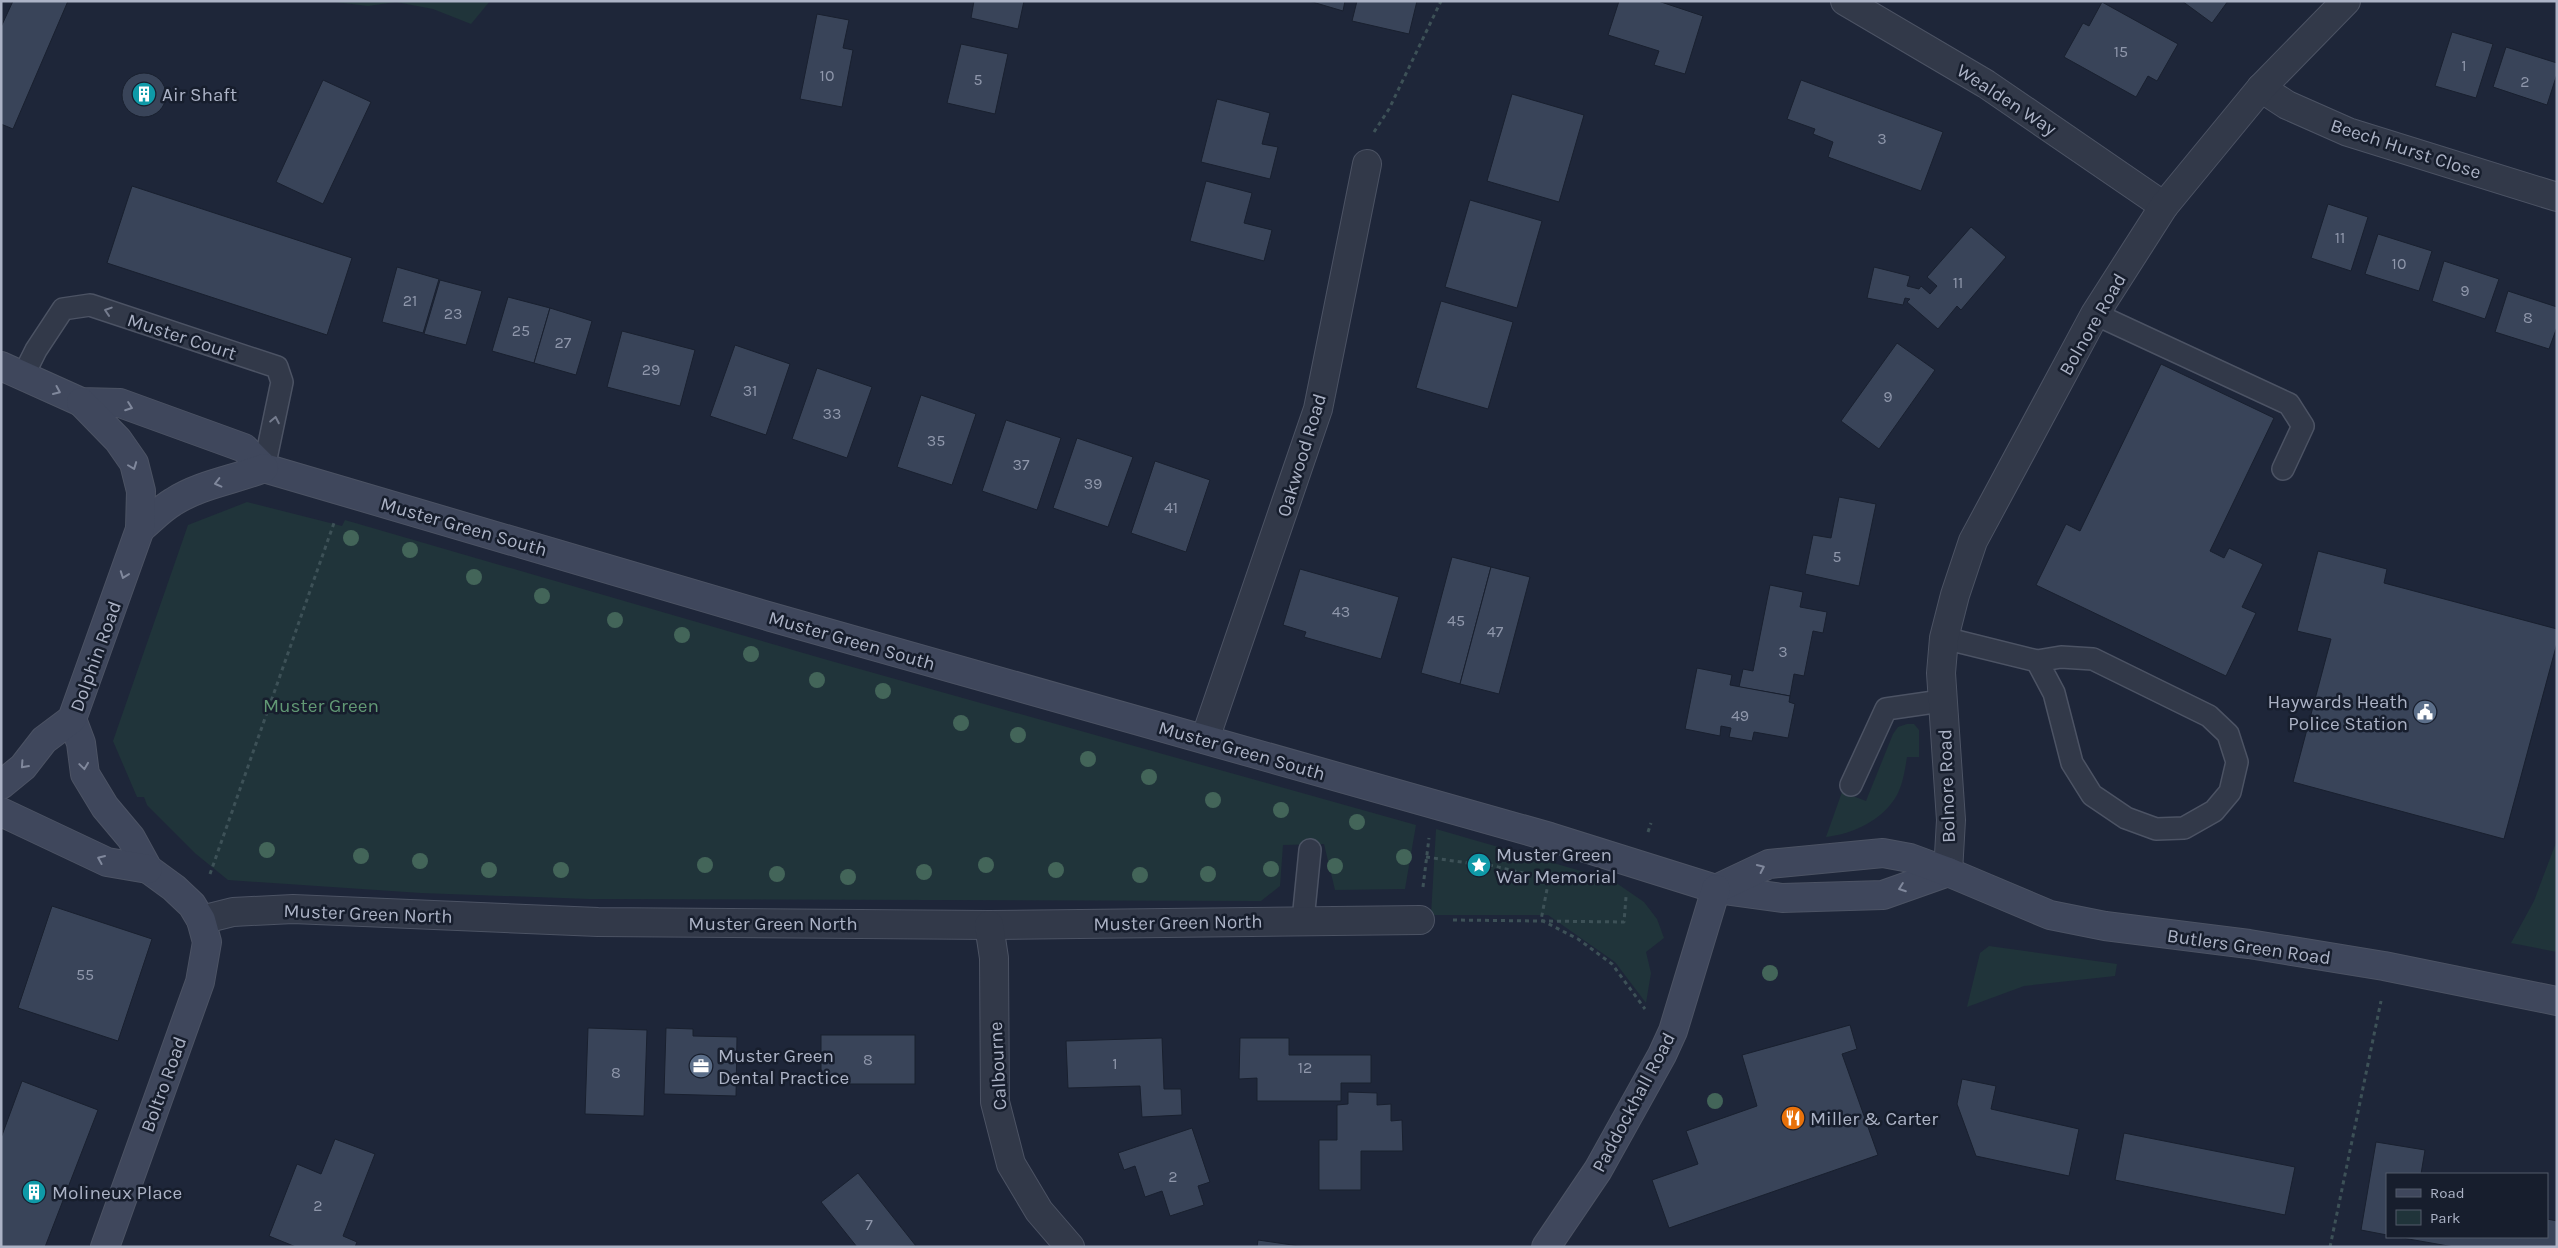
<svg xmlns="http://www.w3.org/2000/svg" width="2558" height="1248" font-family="Karla,sans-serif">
<rect width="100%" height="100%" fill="#1e2639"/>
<!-- green -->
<g fill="#20343a">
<path d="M 327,1 L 490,1 L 471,24 L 433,9 L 396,2 L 368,6 Z"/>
<path d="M 247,502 L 342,526 L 345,520 L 824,659 L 1416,825 L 1405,889 L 1335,890 L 1324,844 L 1283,845 L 1280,886 L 1261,901 L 589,899 L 421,893 L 228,880 L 196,854 L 147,805 L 144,797 L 137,797 L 113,741 L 188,525 Z"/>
<path d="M 1907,724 L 1914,724 L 1919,730 L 1919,757 L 1907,757 C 1905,769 1903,784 1897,795 C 1883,820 1853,834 1826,837 L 1842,792 L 1866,801 L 1893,734 L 1898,727 Z"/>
<path d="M 1436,829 L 1612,880 L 1644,902 L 1657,919 L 1664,938 L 1646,952 L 1651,973 L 1646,1003 L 1615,962 L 1548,915 L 1431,915 Z"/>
<path d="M 2557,840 L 2557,952 L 2511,943 L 2534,901 Z"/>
<path d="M 1989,946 L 2117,964 L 2115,976 L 2024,986 L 1967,1007 L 1980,953 Z"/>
</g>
<!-- building -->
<g fill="#394459" stroke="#19202f">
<path d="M 13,1 L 68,1 L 13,129 L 1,124 L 1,27 Z"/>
<path d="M 974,1 L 1024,1 L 1018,29 L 971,18 Z"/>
<path d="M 1309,1 L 1345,1 L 1343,11 Z"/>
<path d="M 1357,1 L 1417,1 L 1409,34 L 1352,21 Z"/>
<path d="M 1619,1 L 1658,1 L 1703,16 L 1685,74 L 1654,65 L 1659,51 L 1608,35 Z"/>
<path d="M 2182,1 L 2228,1 L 2212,23 Z"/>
<path d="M 2102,2 L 2178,44 L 2157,81 L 2148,76 L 2136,97 L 2064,57 L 2083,23 L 2089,26 Z"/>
<path d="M 817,14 L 849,20 L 843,48 L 853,50 L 842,107 L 800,99 Z"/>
<path d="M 2452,32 L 2493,44 L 2476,98 L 2435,86 Z"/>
<path d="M 961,44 L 1008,54 L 995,114 L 947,103 Z"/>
<path d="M 2506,47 L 2557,63 L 2557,74 L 2547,105 L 2493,87 Z"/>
<circle cx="144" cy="95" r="22"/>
<path d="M 323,80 L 371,102 L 323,204 L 276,182 Z"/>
<path d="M 1801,80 L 1943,132 L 1921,191 L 1828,157 L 1833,142 L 1813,134 L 1815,129 L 1787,119 Z"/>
<path d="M 1512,94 L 1584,115 L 1559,202 L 1487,181 Z"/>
<path d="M 1217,99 L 1270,113 L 1262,144 L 1278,147 L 1270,179 L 1201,162 Z"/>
<path d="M 1206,181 L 1252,193 L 1244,223 L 1272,230 L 1264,261 L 1190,241 Z"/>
<path d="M 132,186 L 352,258 L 327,335 L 107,263 Z"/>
<path d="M 1470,200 L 1542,221 L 1517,308 L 1445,287 Z"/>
<path d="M 2328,204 L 2368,217 L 2351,271 L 2311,258 Z"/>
<path d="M 1971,227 L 2006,257 L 1961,310 L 1957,306 L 1938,329 L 1907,302 L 1910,299 L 1905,298 L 1903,305 L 1867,298 L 1874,267 L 1910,276 L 1907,286 L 1919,289 L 1921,286 L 1930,294 L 1937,286 L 1927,277 Z"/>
<path d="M 2378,234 L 2432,251 L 2419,291 L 2365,274 Z"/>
<path d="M 2444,261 L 2499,279 L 2485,319 L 2432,301 Z"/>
<path d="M 397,267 L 439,279 L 423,333 L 382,322 Z"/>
<path d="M 440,280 L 482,291 L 466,345 L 424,334 Z"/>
<path d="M 2508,291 L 2557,307 L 2557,327 L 2549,349 L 2495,332 Z"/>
<path d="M 508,297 L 550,308 L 534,363 L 492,351 Z"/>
<path d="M 1441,301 L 1513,322 L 1488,409 L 1416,388 Z"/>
<path d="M 550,308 L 592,321 L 576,375 L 534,363 Z"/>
<path d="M 622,331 L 695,350 L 680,406 L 607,387 Z"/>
<path d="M 1897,343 L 1935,370 L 1879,449 L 1841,421 Z"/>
<path d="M 735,345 L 790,364 L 766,435 L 710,416 Z"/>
<path d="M 2161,364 L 2274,418 L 2210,551 L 2224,558 L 2229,548 L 2263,564 L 2242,607 L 2256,613 L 2226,676 L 2036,585 L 2066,524 L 2080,531 Z"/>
<path d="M 817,368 L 872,387 L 847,458 L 792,439 Z"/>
<path d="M 921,395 L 976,414 L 952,485 L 897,467 Z"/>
<path d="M 1006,420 L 1061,438 L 1037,510 L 982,491 Z"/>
<path d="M 1077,438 L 1133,457 L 1108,527 L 1053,508 Z"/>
<path d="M 1155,461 L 1210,480 L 1186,552 L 1131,533 Z"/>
<path d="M 1839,497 L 1876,504 L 1859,586 L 1805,574 L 1813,535 L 1831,538 Z"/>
<path d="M 2318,551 L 2387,569 L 2384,583 L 2557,629 L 2557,643 L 2504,839 L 2293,782 L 2331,639 L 2297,631 Z"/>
<path d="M 1452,557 L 1491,567 L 1460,684 L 1421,673 Z"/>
<path d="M 1491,567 L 1530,577 L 1499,694 L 1460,684 Z"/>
<path d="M 1300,569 L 1399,597 L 1381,659 L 1304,637 L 1306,632 L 1283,625 Z"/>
<path d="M 1770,585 L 1803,592 L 1800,607 L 1827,612 L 1823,633 L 1813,631 L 1804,676 L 1794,674 L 1790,696 L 1739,687 L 1743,669 L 1753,671 Z"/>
<path d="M 1697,668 L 1732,675 L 1730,685 L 1790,696 L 1789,702 L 1795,704 L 1788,738 L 1754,732 L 1752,741 L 1729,737 L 1731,728 L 1721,726 L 1720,736 L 1685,729 Z"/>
<path d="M 52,906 L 152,939 L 118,1041 L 18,1008 Z"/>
<path d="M 1850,1025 L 1857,1049 L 1842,1054 L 1878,1155 L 1669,1228 L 1652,1180 L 1698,1164 L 1686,1131 L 1757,1106 L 1742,1055 Z"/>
<path d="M 588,1028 L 647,1030 L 644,1116 L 585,1114 Z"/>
<path d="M 666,1028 L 693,1029 L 693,1036 L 737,1037 L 736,1096 L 664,1094 Z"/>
<rect x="821" y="1035" width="94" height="49"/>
<path d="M 1162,1038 L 1164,1089 L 1181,1089 L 1182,1115 L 1142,1117 L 1140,1086 L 1068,1088 L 1066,1041 Z"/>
<path d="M 1240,1038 L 1289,1038 L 1289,1055 L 1371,1055 L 1371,1083 L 1341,1083 L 1341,1101 L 1257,1101 L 1257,1078 L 1239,1079 Z"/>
<path d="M 1962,1079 L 1996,1086 L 1991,1109 L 2079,1129 L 2069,1176 L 1976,1156 L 1957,1104 Z"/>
<path d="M 22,1081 L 98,1110 L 45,1247 L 1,1247 L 1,1138 Z"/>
<path d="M 1348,1092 L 1377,1093 L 1377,1105 L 1391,1104 L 1391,1121 L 1402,1120 L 1403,1151 L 1361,1151 L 1361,1190 L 1319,1190 L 1319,1140 L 1337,1140 L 1337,1105 L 1348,1104 Z"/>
<path d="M 1192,1128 L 1210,1182 L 1198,1186 L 1204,1205 L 1170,1216 L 1162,1191 L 1145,1197 L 1135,1166 L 1124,1170 L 1118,1153 Z"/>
<path d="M 2124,1133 L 2295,1167 L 2285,1215 L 2115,1180 Z"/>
<path d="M 335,1139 L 375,1154 L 343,1236 L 357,1242 L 355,1247 L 296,1247 L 269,1236 L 297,1164 L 321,1174 Z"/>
<path d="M 2376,1142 L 2425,1150 L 2421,1174 L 2387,1174 L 2387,1235 L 2361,1230 Z"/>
<path d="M 858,1173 L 916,1246 L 857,1247 L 821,1202 Z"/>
<path d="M 2547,1219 L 2557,1221 L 2557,1247 L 2454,1247 L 2397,1237 L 2547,1237 Z"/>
<path d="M 1258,1240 L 1306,1247 L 1257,1247 Z"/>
</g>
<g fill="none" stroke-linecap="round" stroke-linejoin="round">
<!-- lane casing -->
<g stroke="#4c5364" stroke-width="24">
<g id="lane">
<path d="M 2095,314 L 2289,404 L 2303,426 L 2283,469"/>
<path d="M 23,376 L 36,350 L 63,309 L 90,305 L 277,367 L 282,382 L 264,468"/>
<path d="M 1944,638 L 2037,661 L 2061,657 L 2093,659 L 2209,716 L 2228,734 L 2237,762 L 2230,792 L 2214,811 L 2184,828 L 2156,829 L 2126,818 L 2092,795 L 2072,763 L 2054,693 L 2037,661"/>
<path d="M 1851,785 L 1886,709 L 1941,701"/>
<path d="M 1303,920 L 1310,850"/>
</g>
</g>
<!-- street casing -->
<g stroke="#4c5364" stroke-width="30">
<g id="street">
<path d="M 1845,1 L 1986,84 L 2164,206"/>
<path d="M 2261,88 L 2287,105 L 2348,132 L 2557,197"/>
<path d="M 1205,739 L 1318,409 L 1367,164"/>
<path d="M 1948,872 L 1951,820 L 1941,673 L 1944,638 L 1955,595 L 1973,541 L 2095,314 L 2164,206 L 2261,88 L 2346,1"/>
<path d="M 201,920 L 233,912 L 293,909 L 598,922 L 989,925 L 1420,920"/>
<path d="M 989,925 L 994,958 L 995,1102 L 1011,1164 L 1039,1211 L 1070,1247"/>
</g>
</g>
<!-- secondary casing -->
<g stroke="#4c5364" stroke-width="30">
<g id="secondary">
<path d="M 1,366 L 81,402 L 120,403 L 244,448 L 264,468 L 771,617 L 1550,837 L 1716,889 L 1782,898 L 1883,895 L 1948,872"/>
<path d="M 140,529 C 151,520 161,509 173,502 C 201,484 234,480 264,468"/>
<path d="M 72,719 L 81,743 L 85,774 L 105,807 L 131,838 L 148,869 L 174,888 L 192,905 L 201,920 L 207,942 L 200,982 L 105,1247"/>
<path d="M 1,785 L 23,767 L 44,740 L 72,719 L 140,529 L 141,491 L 134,463 L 118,440 L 81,402"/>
<path d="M 1,812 L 107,862 L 148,869"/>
<path d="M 1716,889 L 1769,864 L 1883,853 L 1910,858 L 1948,872 L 2050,915 L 2105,926 L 2249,944 L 2384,966 L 2557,1001"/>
<path d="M 1546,1247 L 1598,1170 L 1662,1055 L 1673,1031 L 1716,889"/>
</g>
</g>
<!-- path -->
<g stroke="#3d5157" stroke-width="3" stroke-dasharray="4 4" stroke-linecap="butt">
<path d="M 1374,132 L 1389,109 L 1441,1"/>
<path d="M 1648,832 L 1651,823"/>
<path d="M 1426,857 L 1468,863"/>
<path d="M 1489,865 L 1549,879 L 1541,920 L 1578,939 L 1612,964 L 1645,1009"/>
<path d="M 210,874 L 334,523"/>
<path d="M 1423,887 L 1429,838"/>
<path d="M 1453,920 L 1624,922 L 1626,897"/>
<path d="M 2330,1247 L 2381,1001"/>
</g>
<!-- lane -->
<use href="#lane" stroke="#323949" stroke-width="21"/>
<!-- street -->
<use href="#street" stroke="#323949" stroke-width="28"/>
<!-- secondary -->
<use href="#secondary" stroke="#3f475c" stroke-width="28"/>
</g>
<!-- trees -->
<g fill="#436559">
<circle cx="351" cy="538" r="8"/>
<circle cx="410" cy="550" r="8"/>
<circle cx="474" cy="577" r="8"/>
<circle cx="542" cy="596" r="8"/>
<circle cx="615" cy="620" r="8"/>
<circle cx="682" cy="635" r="8"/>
<circle cx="751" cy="654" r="8"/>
<circle cx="817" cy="680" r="8"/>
<circle cx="883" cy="691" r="8"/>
<circle cx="961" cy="723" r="8"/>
<circle cx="1018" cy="735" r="8"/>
<circle cx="1088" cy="759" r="8"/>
<circle cx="1149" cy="777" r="8"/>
<circle cx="1213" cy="800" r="8"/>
<circle cx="1281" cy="810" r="8"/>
<circle cx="1357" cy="822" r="8"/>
<circle cx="267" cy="850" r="8"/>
<circle cx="361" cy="856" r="8"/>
<circle cx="1404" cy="857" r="8"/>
<circle cx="420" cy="861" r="8"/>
<circle cx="705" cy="865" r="8"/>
<circle cx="986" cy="865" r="8"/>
<circle cx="1335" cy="866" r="8"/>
<circle cx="1271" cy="869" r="8"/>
<circle cx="489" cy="870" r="8"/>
<circle cx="561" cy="870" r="8"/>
<circle cx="1056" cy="870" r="8"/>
<circle cx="924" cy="872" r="8"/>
<circle cx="777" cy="874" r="8"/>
<circle cx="1208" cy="874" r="8"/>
<circle cx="1140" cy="875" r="8"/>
<circle cx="848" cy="877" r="8"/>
<circle cx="1770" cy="973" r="8"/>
<circle cx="1715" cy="1101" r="8"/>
</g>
<!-- one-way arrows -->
<defs><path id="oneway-chevron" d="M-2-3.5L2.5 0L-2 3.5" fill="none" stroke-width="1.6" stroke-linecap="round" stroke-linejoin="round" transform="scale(1.25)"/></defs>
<g stroke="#757c8e">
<use href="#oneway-chevron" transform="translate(108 311) rotate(-162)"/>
<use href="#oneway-chevron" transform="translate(275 420) rotate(-79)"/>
</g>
<g stroke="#80889c">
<use href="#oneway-chevron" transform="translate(57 391) rotate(24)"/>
<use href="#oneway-chevron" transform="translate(129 407) rotate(20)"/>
<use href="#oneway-chevron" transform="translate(133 466) rotate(69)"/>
<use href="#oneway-chevron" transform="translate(218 483) rotate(166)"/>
<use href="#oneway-chevron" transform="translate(124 575) rotate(110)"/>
<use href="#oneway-chevron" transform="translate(24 765) rotate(132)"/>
<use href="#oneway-chevron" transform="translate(84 766) rotate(82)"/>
<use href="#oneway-chevron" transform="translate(101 859) rotate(-157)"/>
<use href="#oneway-chevron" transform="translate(1761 868) rotate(-25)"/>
<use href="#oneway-chevron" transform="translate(1902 888) rotate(160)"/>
</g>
<!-- icons -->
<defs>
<g id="building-disc" transform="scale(1.25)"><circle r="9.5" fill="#0f9aa8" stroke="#171e2d"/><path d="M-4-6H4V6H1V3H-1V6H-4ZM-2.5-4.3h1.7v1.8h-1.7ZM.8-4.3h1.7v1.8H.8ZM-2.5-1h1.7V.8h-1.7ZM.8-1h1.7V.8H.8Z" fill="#fff"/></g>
<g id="civic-disc" transform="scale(1.25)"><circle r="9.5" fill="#5c6f8a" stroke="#171e2d"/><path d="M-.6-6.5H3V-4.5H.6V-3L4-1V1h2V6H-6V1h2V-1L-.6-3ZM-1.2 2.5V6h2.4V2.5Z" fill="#fff"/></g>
<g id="sight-disc" transform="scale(1.25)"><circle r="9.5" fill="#0f9aa8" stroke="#171e2d"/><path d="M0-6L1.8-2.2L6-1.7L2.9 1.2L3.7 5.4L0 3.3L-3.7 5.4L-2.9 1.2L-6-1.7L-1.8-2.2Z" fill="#fff"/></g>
<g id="office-disc" transform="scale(1.25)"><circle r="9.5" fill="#5c6f8a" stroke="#171e2d"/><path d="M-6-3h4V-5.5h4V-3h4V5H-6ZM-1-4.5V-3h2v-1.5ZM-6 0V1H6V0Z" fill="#fff"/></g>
<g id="restaurant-disc" transform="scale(1.25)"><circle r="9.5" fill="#e8710a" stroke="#171e2d"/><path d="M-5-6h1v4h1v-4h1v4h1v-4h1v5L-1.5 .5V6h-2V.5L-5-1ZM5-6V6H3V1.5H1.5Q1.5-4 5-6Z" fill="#fff"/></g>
</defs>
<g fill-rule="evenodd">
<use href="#building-disc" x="144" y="94"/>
<use href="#civic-disc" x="2425" y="712"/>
<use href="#sight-disc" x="1479" y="865"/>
<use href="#office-disc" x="701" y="1066"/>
<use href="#restaurant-disc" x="1793" y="1118"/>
<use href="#building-disc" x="34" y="1192"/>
</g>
<g text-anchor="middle" stroke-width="5" stroke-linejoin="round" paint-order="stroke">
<!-- number labels -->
<g font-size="16" fill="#8f97ab">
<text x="2121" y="57">15</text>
<text x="2464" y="71">1</text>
<text x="827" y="81">10</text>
<text x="978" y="85">5</text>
<text x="2525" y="87">2</text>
<text x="1882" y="144">3</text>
<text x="2340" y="243">11</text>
<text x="2399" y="269">10</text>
<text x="1958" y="288">11</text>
<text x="2465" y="296">9</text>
<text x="410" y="306">21</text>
<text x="453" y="319">23</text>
<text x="2528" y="323">8</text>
<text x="521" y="336">25</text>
<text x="563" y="348">27</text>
<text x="651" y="375">29</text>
<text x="750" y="396">31</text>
<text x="1888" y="402">9</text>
<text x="832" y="419">33</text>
<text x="936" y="446">35</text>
<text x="1021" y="470">37</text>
<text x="1093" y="489">39</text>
<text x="1171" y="513">41</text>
<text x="1837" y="562">5</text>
<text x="1341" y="617">43</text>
<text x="1456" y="626">45</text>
<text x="1495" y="637">47</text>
<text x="1783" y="657">3</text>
<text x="1740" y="721">49</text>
<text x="85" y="980">55</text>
<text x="868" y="1065">8</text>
<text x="1115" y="1069">1</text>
<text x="1305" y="1073">12</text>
<text x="616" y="1078">8</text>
<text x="1173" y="1182">2</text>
<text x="318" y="1211">2</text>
<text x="869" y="1230">7</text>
</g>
<!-- poi labels -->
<g font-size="19" fill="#acb3c6" stroke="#171e2d" text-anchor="start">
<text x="162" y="101">Air Shaft</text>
<text x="2408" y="708" text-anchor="end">Haywards Heath<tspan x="2408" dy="22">Police Station</tspan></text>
<text x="1496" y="861">Muster Green<tspan x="1496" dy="22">War Memorial</tspan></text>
<text x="718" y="1062">Muster Green<tspan x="718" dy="22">Dental Practice</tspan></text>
<text x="1810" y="1125">Miller &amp; Carter</text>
<text x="52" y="1199">Molineux Place</text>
</g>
<!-- street labels -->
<g font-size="19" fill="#acb3c6" stroke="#171e2d">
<text transform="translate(2007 99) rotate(33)" y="7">Wealden Way</text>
<text transform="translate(2406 148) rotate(18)" y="7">Beech Hurst Close</text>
<text transform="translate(2092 324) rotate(-60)" y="7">Bolnore Road</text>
<text transform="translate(182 336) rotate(18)" y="7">Muster Court</text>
<text transform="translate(1301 455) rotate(-73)" y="7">Oakwood Road</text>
<text transform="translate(464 526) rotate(16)" y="7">Muster Green South</text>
<text transform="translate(852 640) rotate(16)" y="7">Muster Green South</text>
<text transform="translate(95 656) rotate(-70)" y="7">Dolphin Road</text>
<text transform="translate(1242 750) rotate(16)" y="7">Muster Green South</text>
<text transform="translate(1946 786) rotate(-92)" y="7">Bolnore Road</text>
<text transform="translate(368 913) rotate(2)" y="7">Muster Green North</text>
<text transform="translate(1178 922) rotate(-1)" y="7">Muster Green North</text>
<text x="773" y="930">Muster Green North</text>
<text transform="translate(2249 946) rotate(8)" y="7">Butlers Green Road</text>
<text transform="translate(997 1066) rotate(-93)" y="7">Calbourne</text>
<text transform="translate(163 1084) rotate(-70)" y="7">Boltro Road</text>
<text transform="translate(1633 1102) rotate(-62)" y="7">Paddockhall Road</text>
</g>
<!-- park labels -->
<g font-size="19" fill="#619874" stroke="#171e2d">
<text x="321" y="712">Muster Green</text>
</g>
</g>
<!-- border -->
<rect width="2558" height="1248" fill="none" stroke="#acb3c6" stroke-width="5"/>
<!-- legend -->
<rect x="2386" y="1173" width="162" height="65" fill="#171e2d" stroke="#535a6a"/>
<rect x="2396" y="1189" width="25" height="8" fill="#3f475c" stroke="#535a6a"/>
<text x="2430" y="1198" font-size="15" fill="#acb3c6">Road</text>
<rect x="2396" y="1210" width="25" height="15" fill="#20343a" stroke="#535a6a"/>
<text x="2430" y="1223" font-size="15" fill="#acb3c6">Park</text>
</svg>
